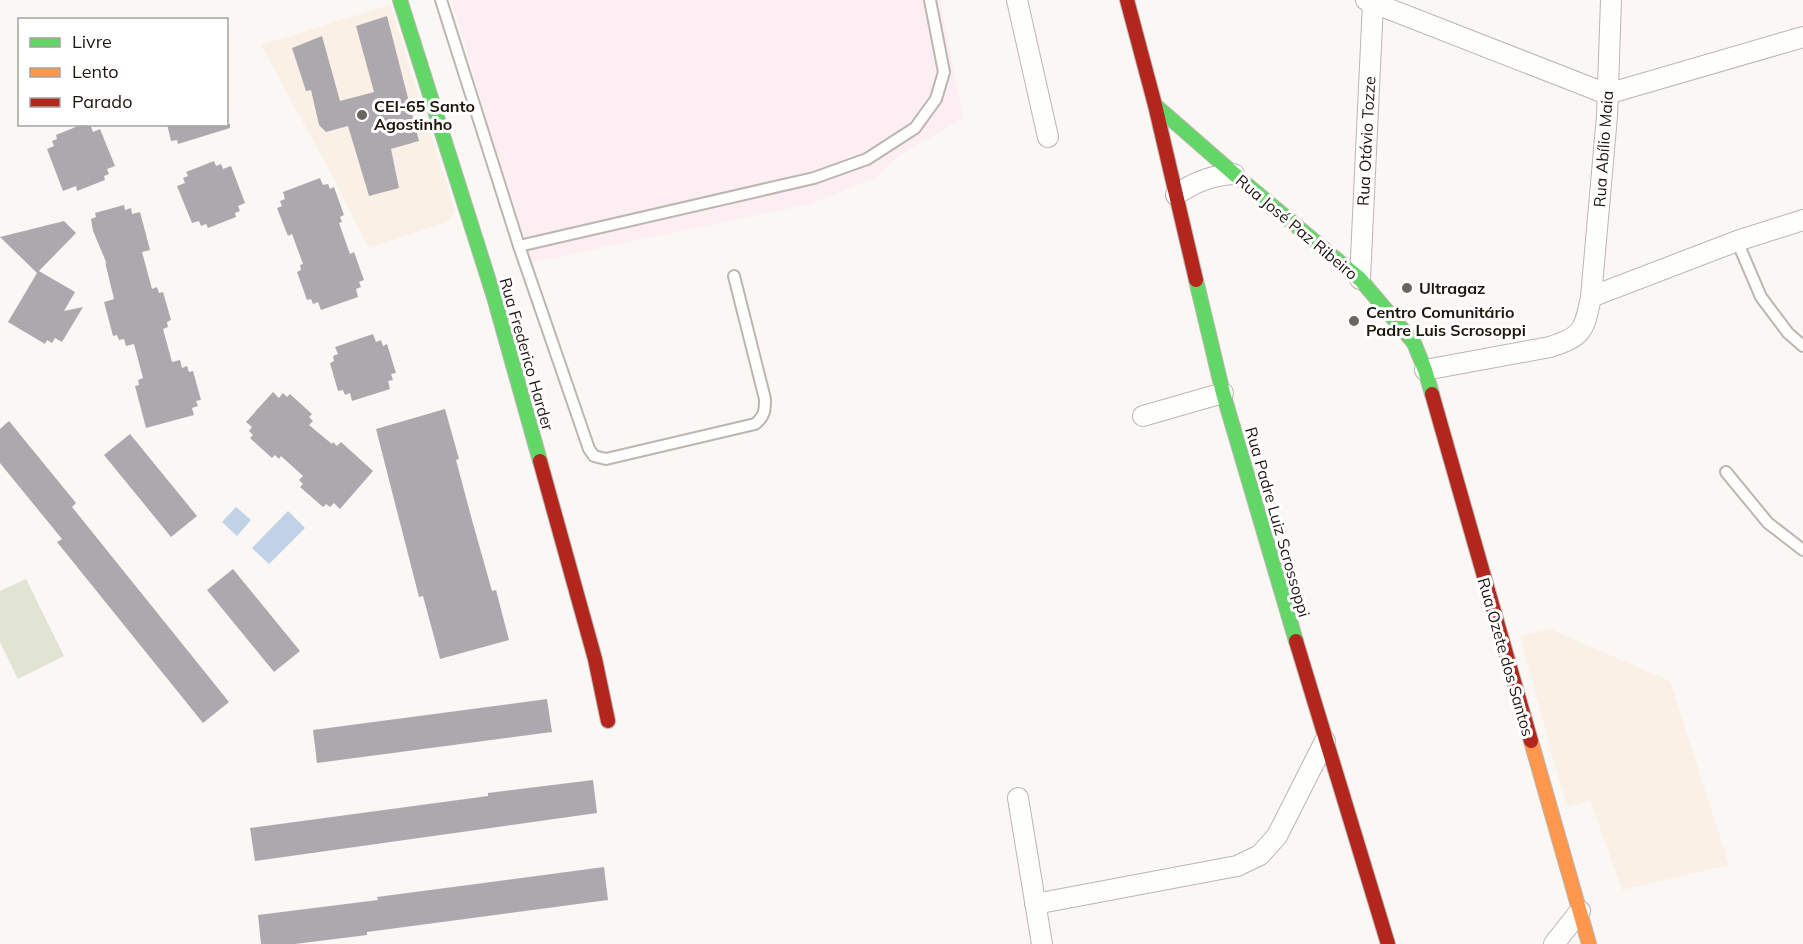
<svg xmlns="http://www.w3.org/2000/svg" width="1803" height="944" font-family="Mulish,sans-serif">
<rect width="100%" height="100%" fill="#faf7f4"/>
<!-- industrial -->
<path fill="#fceef2" d="M 452,0 L 940,0 L 963,118 L 897,157 L 875,178 L 810,204 L 528,263 Z"/>
<!-- education -->
<g fill="#fbf0e5">
<path d="M 390,5 L 455,211 L 447,222 L 369,248 L 333,177 L 261,45 Z"/>
<path d="M 1550,629 L 1670,681 L 1729,865 L 1622,890 L 1590,800 L 1568,807 L 1555,766 L 1520,636 Z"/>
</g>
<!-- green -->
<path fill="#e1e4d2" d="M 26,579 L 64,656 L 18,679 L 0,642 L 0,591 Z"/>
<!-- water -->
<g fill="#c1d2e7">
<path d="M 236,507 L 251,520 L 237,536 L 222,522 Z"/>
<path d="M 288,511 L 305,528 L 269,564 L 252,548 Z"/>
</g>
<!-- building -->
<g fill="#ada8ae">
<path d="M 387,16 L 419,141 L 391,149 L 399,188 L 369,196 L 348,126 L 326,132 L 319,125 L 311,90 L 306,91 L 292,48 L 322,36 L 340,101 L 374,92 L 356,26 Z"/>
<path d="M 83,124 L 90,124 L 93,132 L 100,129 L 115,166 L 107,169 L 109,174 L 104,176 L 105,180 L 77,191 L 76,186 L 63,191 L 47,149 L 54,146 L 52,141 L 57,139 L 56,135 Z"/>
<path d="M 167,124 L 230,124 L 230,128 L 178,144 L 177,140 L 171,141 Z"/>
<path d="M 214,161 L 216,166 L 221,164 L 223,169 L 231,166 L 245,203 L 238,206 L 240,211 L 235,213 L 236,217 L 208,228 L 206,224 L 201,226 L 199,221 L 192,223 L 177,186 L 185,183 L 183,178 L 188,176 L 186,172 Z"/>
<path d="M 320,178 L 323,185 L 328,184 L 330,189 L 334,187 L 344,215 L 340,217 L 342,222 L 339,223 L 350,254 L 354,252 L 364,280 L 359,282 L 361,287 L 356,289 L 358,297 L 321,310 L 318,302 L 313,304 L 311,299 L 307,300 L 297,272 L 301,270 L 300,265 L 303,264 L 292,234 L 288,236 L 277,208 L 282,206 L 280,201 L 285,199 L 283,192 Z"/>
<path d="M 124,205 L 125,210 L 131,208 L 132,214 L 140,212 L 150,250 L 142,252 L 152,289 L 157,287 L 159,293 L 163,292 L 171,320 L 167,322 L 168,327 L 163,329 L 172,362 L 180,360 L 182,368 L 187,366 L 189,372 L 193,371 L 201,400 L 196,401 L 198,406 L 192,408 L 194,415 L 146,428 L 135,386 L 139,385 L 138,380 L 143,378 L 134,344 L 126,346 L 124,339 L 119,340 L 117,335 L 113,336 L 104,302 L 114,299 L 105,262 L 107,264 L 93,231 L 91,219 L 96,217 L 95,213 Z"/>
<path d="M 64,221 L 76,233 L 39,271 L 75,292 L 64,311 L 83,307 L 62,342 L 55,338 L 52,343 L 47,340 L 45,344 L 8,322 L 37,273 L 0,237 Z"/>
<path d="M 373,334 L 376,342 L 381,340 L 383,346 L 387,344 L 396,373 L 391,374 L 393,380 L 388,381 L 390,389 L 352,401 L 350,393 L 345,395 L 343,390 L 338,391 L 330,363 L 334,361 L 333,356 L 338,354 L 335,347 Z"/>
<path d="M 273,392 L 279,398 L 283,393 L 287,397 L 290,394 L 312,414 L 309,417 L 313,421 L 309,425 L 332,444 L 333,442 L 337,446 L 341,442 L 373,471 L 340,509 L 334,503 L 330,507 L 326,504 L 323,507 L 300,487 L 303,484 L 299,480 L 303,476 L 281,456 L 279,459 L 275,455 L 272,458 L 250,438 L 253,435 L 249,431 L 252,427 L 246,422 Z"/>
<path d="M 445,409 L 459,459 L 456,460 L 472,520 L 492,591 L 496,590 L 509,640 L 440,659 L 423,596 L 419,597 L 376,429 Z"/>
<path d="M 9,421 L 76,503 L 72,507 L 229,702 L 203,723 L 57,542 L 62,539 L 0,463 L 0,429 Z"/>
<path d="M 130,434 L 197,516 L 171,537 L 104,455 Z"/>
<path d="M 233,569 L 300,651 L 274,672 L 207,590 Z"/>
<path d="M 547,699 L 552,732 L 317,763 L 313,730 Z"/>
<path d="M 593,780 L 597,813 L 255,861 L 250,828 L 488,796 L 488,793 Z"/>
<path d="M 604,867 L 608,900 L 367,932 L 367,935 L 295,944 L 261,944 L 258,915 L 378,900 L 377,897 Z"/>
</g>
<g fill="none" stroke-linecap="round" stroke-linejoin="round">
<!-- lane casing -->
<g stroke="#bbb6b0" stroke-width="14">
<g id="lane">
<path d="M 441,0 L 519,246 L 589,449 L 594,456 L 606,459 L 755,424 C 765,416 765,410 765,399 L 734,276"/>
<path d="M 1737,241 L 1761,297 L 1788,333 L 1803,346"/>
<path d="M 519,246 L 814,178 L 867,159 L 915,128 L 936,99 L 944,72 L 930,0"/>
<path d="M 1726,472 L 1768,523 L 1803,550"/>
</g>
</g>
<!-- street casing -->
<g stroke="#bbb6b0" stroke-width="22">
<g id="street">
<path d="M 1017,0 L 1048,137"/>
<path d="M 1366,0 L 1607,94 L 1803,37"/>
<path d="M 1176,195 C 1194,182 1212,175 1234,174"/>
<path d="M 1360,279 L 1373,3"/>
<path d="M 1591,297 L 1737,241 L 1803,220"/>
<path d="M 1425,370 L 1550,347 C 1584,336 1584,330 1591,297 L 1607,116 L 1611,0"/>
<path d="M 1143,416 L 1223,393"/>
<path d="M 1018,798 L 1042,944"/>
<path d="M 1035,904 L 1237,866 L 1260,855 L 1277,836 L 1325,741"/>
<path d="M 1554,944 L 1580,911"/>
</g>
</g>
<!-- fast casing -->
<g stroke="#bbb6b0" stroke-width="16">
<g id="fast">
<path d="M 400,0 L 494,297 L 540,461"/>
<path d="M 1155,105 L 1234,174 L 1360,279 L 1414,343 L 1425,370 L 1432,394"/>
<path d="M 1196,280 L 1223,393 L 1296,641"/>
</g>
</g>
<!-- slow casing -->
<g stroke="#bbb6b0" stroke-width="16">
<path id="slow" d="M 1531,741 L 1589,944"/>
</g>
<!-- jam casing -->
<g stroke="#bbb6b0" stroke-width="16">
<g id="jam">
<path d="M 1127,0 L 1155,105 L 1196,280"/>
<path d="M 1432,394 L 1531,741"/>
<path d="M 540,461 L 595,659 L 608,721"/>
<path d="M 1296,641 L 1388,944"/>
</g>
</g>
<!-- lane -->
<use href="#lane" stroke="#fefefd" stroke-width="10"/>
<!-- street -->
<use href="#street" stroke="#fefefd" stroke-width="20"/>
<!-- fast -->
<use href="#fast" stroke="#63d668" stroke-width="14"/>
<!-- slow -->
<use href="#slow" stroke="#ff974d" stroke-width="14"/>
<!-- jam -->
<use href="#jam" stroke="#b3261e" stroke-width="14"/>
</g>
<!-- markers -->
<g fill="#6c655e" stroke="#fff" stroke-width="2">
<circle cx="362" cy="115" r="6"/>
<circle cx="1407" cy="288" r="6"/>
<circle cx="1354" cy="321" r="6"/>
</g>
<g text-anchor="middle" stroke-width="6" stroke-linejoin="round" paint-order="stroke">
<!-- poi labels -->
<g font-size="16" font-weight="bold" fill="#1f170e" stroke="#fff" text-anchor="start">
<text x="374" y="112">CEI-65 Santo<tspan x="374" dy="18">Agostinho</tspan></text>
<text x="1419" y="294">Ultragaz</text>
<text x="1366" y="318">Centro Comunitário<tspan x="1366" dy="18">Padre Luis Scrosoppi</tspan></text>
</g>
<!-- street labels -->
<g font-size="16" fill="#1f170e" stroke="#fff">
<text transform="translate(1366 141) rotate(-87)" y="6">Rua Otávio Tozze</text>
<text transform="translate(1603 149) rotate(-86)" y="6">Rua Abílio Maia</text>
<text transform="translate(1297 227) rotate(40)" y="6">Rua José Paz Ribeiro</text>
<text transform="translate(527 354) rotate(74)" y="6">Rua Frederico Harder</text>
<text transform="translate(1278 522) rotate(74)" y="6">Rua Padre Luiz Scrossoppi</text>
<text transform="translate(1506 657) rotate(74)" y="6">Rua Ozete dos Santos</text>
</g>
</g>
<!-- legend -->
<rect x="18" y="18" width="210" height="108" fill="#ffffff" stroke="#a5a29f" stroke-width="1.5"/>
<rect x="30" y="38" width="30" height="9" fill="#63d668" stroke="#a5a29f" stroke-width="1.5"/>
<text x="72" y="48" font-size="18" fill="#1f170e">Livre</text>
<rect x="30" y="68" width="30" height="9" fill="#ff974d" stroke="#a5a29f" stroke-width="1.5"/>
<text x="72" y="78" font-size="18" fill="#1f170e">Lento</text>
<rect x="30" y="98" width="30" height="9" fill="#b3261e" stroke="#a5a29f" stroke-width="1.5"/>
<text x="72" y="108" font-size="18" fill="#1f170e">Parado</text>
</svg>
